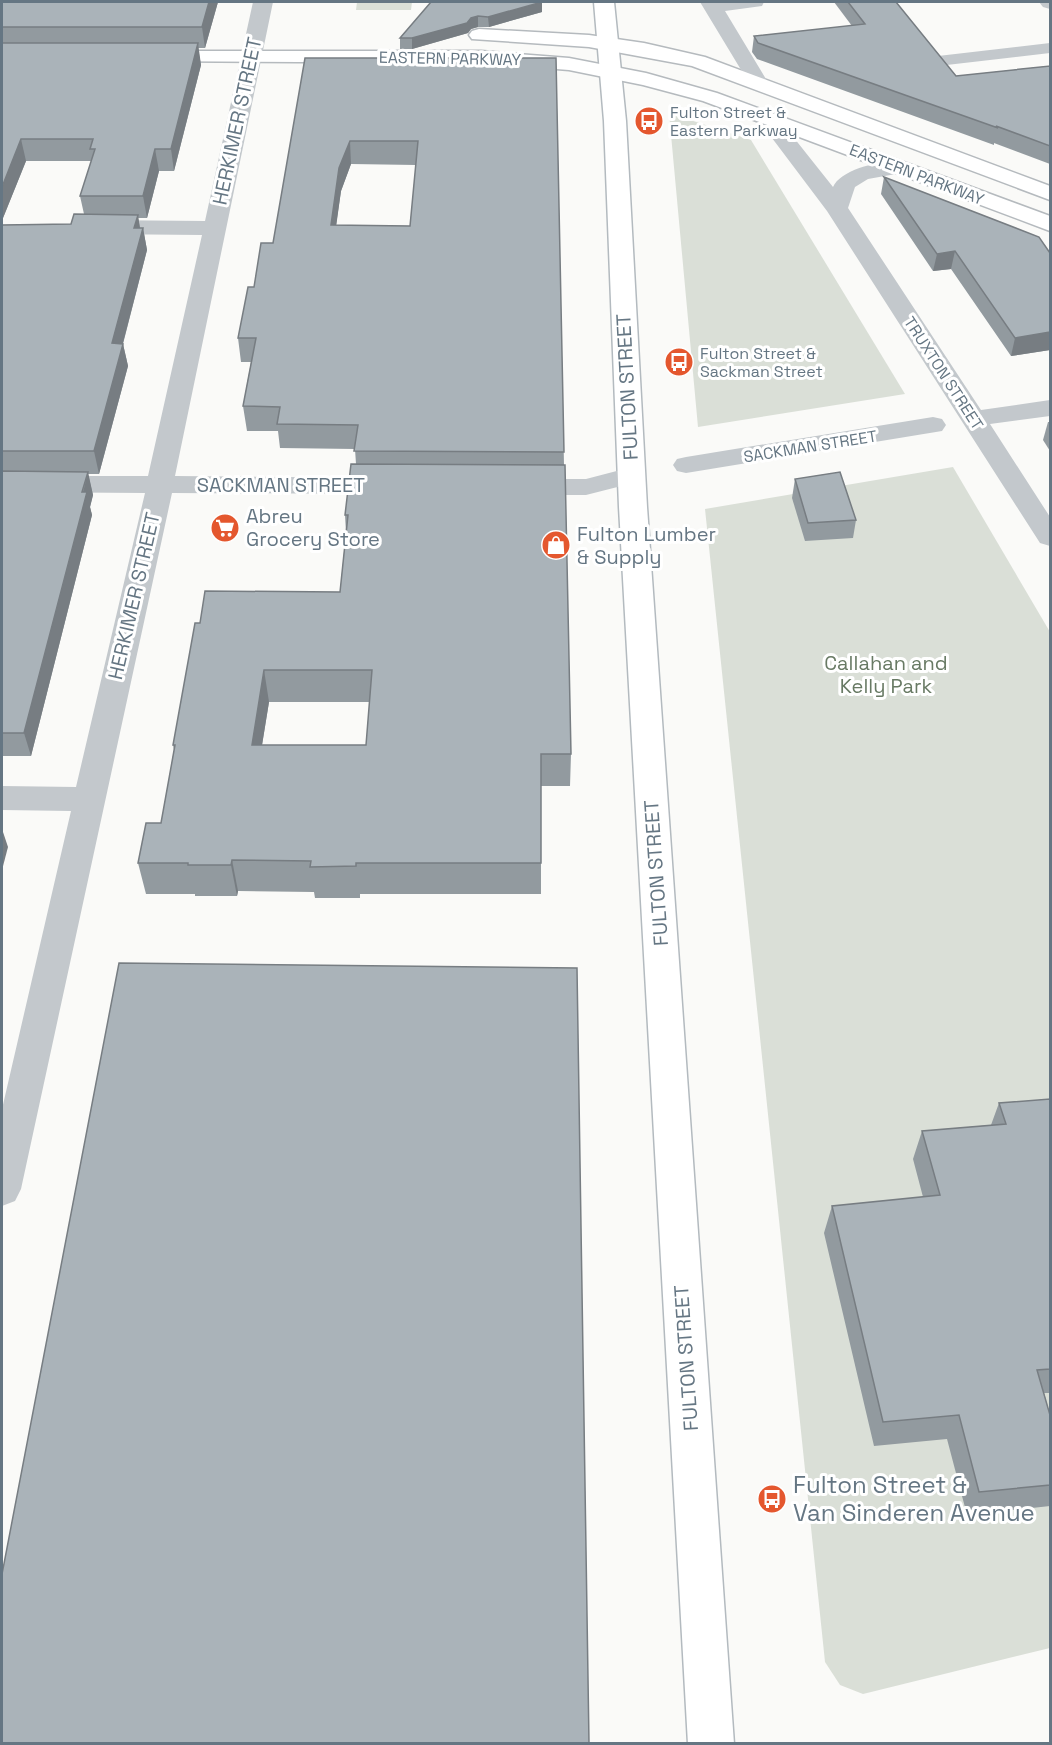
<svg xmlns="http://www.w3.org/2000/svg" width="1052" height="1745" font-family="'Space Grotesk',sans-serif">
<rect width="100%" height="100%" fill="#fafaf8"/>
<!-- green -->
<g fill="#dadfd7">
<path d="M 357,2 L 412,2 L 411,10 L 356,10 Z"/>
<path d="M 669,113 L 751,140 L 905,394 L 698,427 Z"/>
<path d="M 953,467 L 1050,632 L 1050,1648 L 863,1694 L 840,1685 L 825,1662 L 705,509 Z"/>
</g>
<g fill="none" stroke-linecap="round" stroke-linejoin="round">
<!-- secondary casing -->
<g stroke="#b3babf" stroke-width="3">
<path id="secondary" d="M 594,2 L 614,2 L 626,121 L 647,507 L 734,1744 L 688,1744 L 619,507 L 604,121 Z"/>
</g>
<!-- primary casing -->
<g stroke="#b5babe" stroke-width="3">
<g id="primary">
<path d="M 479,29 L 589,35 L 644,43 L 705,57 L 1050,186 L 1050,200 L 692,66 L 589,47 L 472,39 L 469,35 L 472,31 Z"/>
<path d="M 153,51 L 481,51 L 569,58 L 646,73 L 717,93 L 1050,216 L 1050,231 L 703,101 L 643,85 L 569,70 L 481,63 L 146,61 L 143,57 L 146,53 Z"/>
</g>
</g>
<!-- service -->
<path fill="#c3c8cc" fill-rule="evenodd" d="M 1050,43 L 1050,53 L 938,66 L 930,61 L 938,56 Z"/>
<!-- pedestrian -->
<path fill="#c3c8cc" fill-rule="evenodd" d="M 933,417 L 942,419 L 946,425 L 942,431 L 686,473 L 677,471 L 673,465 L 677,459 L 686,457 Z"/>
<!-- minor -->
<g fill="#c3c8cc" fill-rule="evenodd">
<path d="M 253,2 L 273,2 L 175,476 L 392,478 L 402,480 L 405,486 L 402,492 L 392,494 L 172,493 L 21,1189 L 15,1201 L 2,1206 L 2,1109 L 71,811 L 2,810 L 2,786 L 76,787 L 145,493 L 2,492 L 2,476 L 148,476 L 202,235 L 95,234 L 87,232 L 84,227 L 87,222 L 95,220 L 205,221 Z"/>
<path d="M 700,2 L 764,2 L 762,6 L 725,11 L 769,84 L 766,88 L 759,90 L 752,88 Z"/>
<path d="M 1039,2 L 1050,2 L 1050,9 L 1043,7 Z"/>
<path d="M 768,112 L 775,114 L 833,187 C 841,168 888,158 907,162 L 910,167 L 907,172 L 868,179 L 855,187 L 848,208 L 981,410 L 1050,400 L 1050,416 L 990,424 L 1050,517 L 1050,546 L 1040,543 L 827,211 L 757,118 L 761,114 Z"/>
<path d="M 632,467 L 641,469 L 645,475 L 641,481 L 586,495 L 521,495 L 511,493 L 508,487 L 511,481 L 521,479 L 586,479 Z"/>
</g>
<!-- secondary -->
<use href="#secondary" fill="#fff" fill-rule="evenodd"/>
<!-- primary -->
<use href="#primary" fill="#fff" fill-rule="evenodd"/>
</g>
<!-- wall -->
<g fill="#929a9f" fill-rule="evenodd">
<path d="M 2,2 L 218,2 L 205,48 L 198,48 L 201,65 L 174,171 L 159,171 L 147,218 L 138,218 L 140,228 L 143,228 L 147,250 L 123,344 L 128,366 L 99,474 L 88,474 L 93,495 L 90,507 L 92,515 L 31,756 L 2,756 L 2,225 L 71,224 L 84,214 L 80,196 L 92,161 L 26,161 L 3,218 L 2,219 Z"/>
<path d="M 431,2 L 542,12 L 489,27 L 478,27 L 471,29 L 468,33 L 412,49 L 400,49 L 400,38 Z"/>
<path d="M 834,2 L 896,2 L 956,76 L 1050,66 L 1050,164 L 994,143 L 994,145 L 757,59 L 752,52 L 754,36 L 852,26 Z"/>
<path d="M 305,58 L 556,58 L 564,465 L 571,754 L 570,786 L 541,786 L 541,894 L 360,894 L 360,898 L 315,898 L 314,892 L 238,891 L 237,896 L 195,896 L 195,894 L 146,894 L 138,863 L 161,823 L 174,750 L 173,745 L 200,623 L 340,592 L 346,532 L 345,515 L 356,464 L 355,449 L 280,448 L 278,431 L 247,431 L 243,406 L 251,362 L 241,362 L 238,338 L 254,287 L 273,243 ZM 351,164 L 416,165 L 410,226 L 336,225 L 341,191 ZM 269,702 L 370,702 L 366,745 L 262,745 Z"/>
<path d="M 884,177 L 1050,253 L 1050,350 L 1011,356 L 951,269 L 933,271 L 881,194 Z"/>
<path d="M 1048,422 L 1050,422 L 1050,451 L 1043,440 Z"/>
<path d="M 795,479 L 856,520 L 853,538 L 805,541 L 792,498 Z"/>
<path d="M 1050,1099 L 1050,1393 L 1044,1393 L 1050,1415 L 1050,1506 L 967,1515 L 947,1439 L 874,1446 L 824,1233 L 832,1206 L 923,1197 L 913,1159 L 922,1131 L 991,1125 L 999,1103 Z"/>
</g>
<!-- shaded-wall -->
<g fill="#777d82">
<path d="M 209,2 L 218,2 L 205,48 L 202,27 Z"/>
<path d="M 542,2 L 542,12 L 489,27 L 488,17 Z"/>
<path d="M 478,16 L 478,27 L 471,29 L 468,33 L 412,49 L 412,38 Z"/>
<path d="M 198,43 L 201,65 L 174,171 L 171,149 Z"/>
<path d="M 21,139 L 26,161 L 3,218 L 2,219 L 2,187 Z"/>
<path d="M 350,141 L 351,164 L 341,191 L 333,249 L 331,225 L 339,168 Z"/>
<path d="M 155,149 L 159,171 L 147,218 L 143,196 Z"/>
<path d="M 138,215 L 141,235 L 143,228 L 147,250 L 117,366 L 112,343 L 134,228 Z"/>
<path d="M 955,251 L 951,269 L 933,271 L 937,254 Z"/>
<path d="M 1050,332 L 1050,350 L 1011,356 L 1015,338 Z"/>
<path d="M 123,344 L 128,366 L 99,474 L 94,451 Z"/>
<path d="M 88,472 L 93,495 L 90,507 L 92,515 L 31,756 L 24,733 Z"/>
<path d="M 264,670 L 269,702 L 257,776 L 252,745 Z"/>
<path d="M 2,829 L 8,847 L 2,870 Z"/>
<path d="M 232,860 L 238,891 L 237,896 L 231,865 Z"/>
</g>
<!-- building -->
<g fill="#aab3b9" stroke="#777d82" stroke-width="1.5" fill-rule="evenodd">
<path d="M 2,2 L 209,2 L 202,27 L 2,27 Z"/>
<path d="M 431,2 L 542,2 L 488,17 L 478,16 L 471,18 L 467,23 L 412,38 L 400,38 Z"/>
<path d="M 848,2 L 896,2 L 956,76 L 1050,66 L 1050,146 L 996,126 L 998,128 L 758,43 L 754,36 L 865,24 Z"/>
<path d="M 2,43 L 198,43 L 171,149 L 155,149 L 143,196 L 80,196 L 95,149 L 90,149 L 93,139 L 21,139 L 2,187 Z"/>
<path d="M 305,58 L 556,58 L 564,452 L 354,451 L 358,425 L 277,424 L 280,407 L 243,406 L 256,338 L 238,338 L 248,287 L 254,287 L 261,243 L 273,243 ZM 350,141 L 418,141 L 410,226 L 331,225 L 339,168 Z"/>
<path d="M 884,177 L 1039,237 L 1050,253 L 1050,332 L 1015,338 L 955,251 L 937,254 Z"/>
<path d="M 74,214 L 138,215 L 134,228 L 143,228 L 112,343 L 123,344 L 94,451 L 2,451 L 2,225 L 71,224 Z"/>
<path d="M 351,464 L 565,465 L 571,754 L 541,754 L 541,863 L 356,863 L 356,866 L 310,867 L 311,861 L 232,860 L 231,865 L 188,865 L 188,863 L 138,863 L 146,823 L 161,823 L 175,745 L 173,745 L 195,623 L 200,623 L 205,591 L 340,592 L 348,515 L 345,515 ZM 264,670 L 372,670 L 366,745 L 252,745 Z"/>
<path d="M 2,471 L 88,472 L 82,492 L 87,492 L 24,733 L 2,733 Z"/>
<path d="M 840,472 L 856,520 L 808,523 L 795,479 Z"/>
<path d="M 119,963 L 577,968 L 589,1743 L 2,1743 L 2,1574 Z"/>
<path d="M 1050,1099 L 1050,1369 L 1037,1370 L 1050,1415 L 1050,1485 L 979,1492 L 959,1415 L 883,1422 L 832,1206 L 940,1195 L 922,1131 L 1006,1124 L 999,1103 Z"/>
</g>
<!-- icons -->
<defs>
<g id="bus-disc" transform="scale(1.5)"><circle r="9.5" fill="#e4572e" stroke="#fff"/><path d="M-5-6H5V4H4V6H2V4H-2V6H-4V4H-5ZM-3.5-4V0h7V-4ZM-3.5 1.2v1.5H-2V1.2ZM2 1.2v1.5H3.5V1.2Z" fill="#fff"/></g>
<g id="supermarket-disc" transform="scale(1.5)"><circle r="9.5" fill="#e4572e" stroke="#fff"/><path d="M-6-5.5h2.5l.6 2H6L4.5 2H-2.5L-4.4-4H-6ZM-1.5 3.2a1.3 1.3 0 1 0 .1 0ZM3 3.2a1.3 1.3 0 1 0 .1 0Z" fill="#fff"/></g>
<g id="shop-disc" transform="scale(1.5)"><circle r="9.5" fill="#e4572e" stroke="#fff"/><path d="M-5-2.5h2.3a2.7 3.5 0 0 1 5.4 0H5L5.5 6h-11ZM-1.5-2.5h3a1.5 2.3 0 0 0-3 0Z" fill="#fff"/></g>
</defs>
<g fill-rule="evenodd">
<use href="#bus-disc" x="649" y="121"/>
<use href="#bus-disc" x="679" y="362"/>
<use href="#supermarket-disc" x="225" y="528"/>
<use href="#shop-disc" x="556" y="545"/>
<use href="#bus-disc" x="772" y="1499"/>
</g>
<g text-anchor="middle" stroke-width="6" stroke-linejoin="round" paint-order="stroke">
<!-- far-street labels -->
<g font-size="16" fill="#657683" stroke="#fff">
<text transform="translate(450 58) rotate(1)" y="6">EASTERN PARKWAY</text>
<text transform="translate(917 174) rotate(21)" y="6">EASTERN PARKWAY</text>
<text transform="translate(944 373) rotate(57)" y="6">TRUXTON STREET</text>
<text transform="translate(810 446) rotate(-9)" y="6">SACKMAN STREET</text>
</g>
<!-- far-poi labels -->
<g font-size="16" fill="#657683" stroke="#fff" text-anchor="start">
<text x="670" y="118">Fulton Street &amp;<tspan x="670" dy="18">Eastern Parkway</tspan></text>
<text x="700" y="359">Fulton Street &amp;<tspan x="700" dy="18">Sackman Street</tspan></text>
</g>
<!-- street labels -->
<g font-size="20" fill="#657683" stroke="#fff">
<text transform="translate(237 121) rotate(-78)" y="7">HERKIMER STREET</text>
<text transform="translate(627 387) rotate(-93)" y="7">FULTON STREET</text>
<text x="281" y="492">SACKMAN STREET</text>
<text transform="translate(134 596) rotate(-77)" y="7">HERKIMER STREET</text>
<text transform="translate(656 873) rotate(-94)" y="7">FULTON STREET</text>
<text transform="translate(686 1358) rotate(-94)" y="7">FULTON STREET</text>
</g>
<!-- poi labels -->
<g font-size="20" fill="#657683" stroke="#fff" text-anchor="start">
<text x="246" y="523">Abreu<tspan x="246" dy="23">Grocery Store</tspan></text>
<text x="577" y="541">Fulton Lumber<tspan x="577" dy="23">&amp; Supply</tspan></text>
</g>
<!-- park labels -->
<g font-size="20" fill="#687a64" stroke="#fff">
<text x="886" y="670">Callahan and<tspan x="886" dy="23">Kelly Park</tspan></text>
</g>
<!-- near-poi labels -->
<g font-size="24" fill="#657683" stroke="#fff" text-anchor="start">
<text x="793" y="1493">Fulton Street &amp;<tspan x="793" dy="28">Van Sinderen Avenue</tspan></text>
</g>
</g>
<!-- border -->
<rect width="1052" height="1745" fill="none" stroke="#657683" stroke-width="6"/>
</svg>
